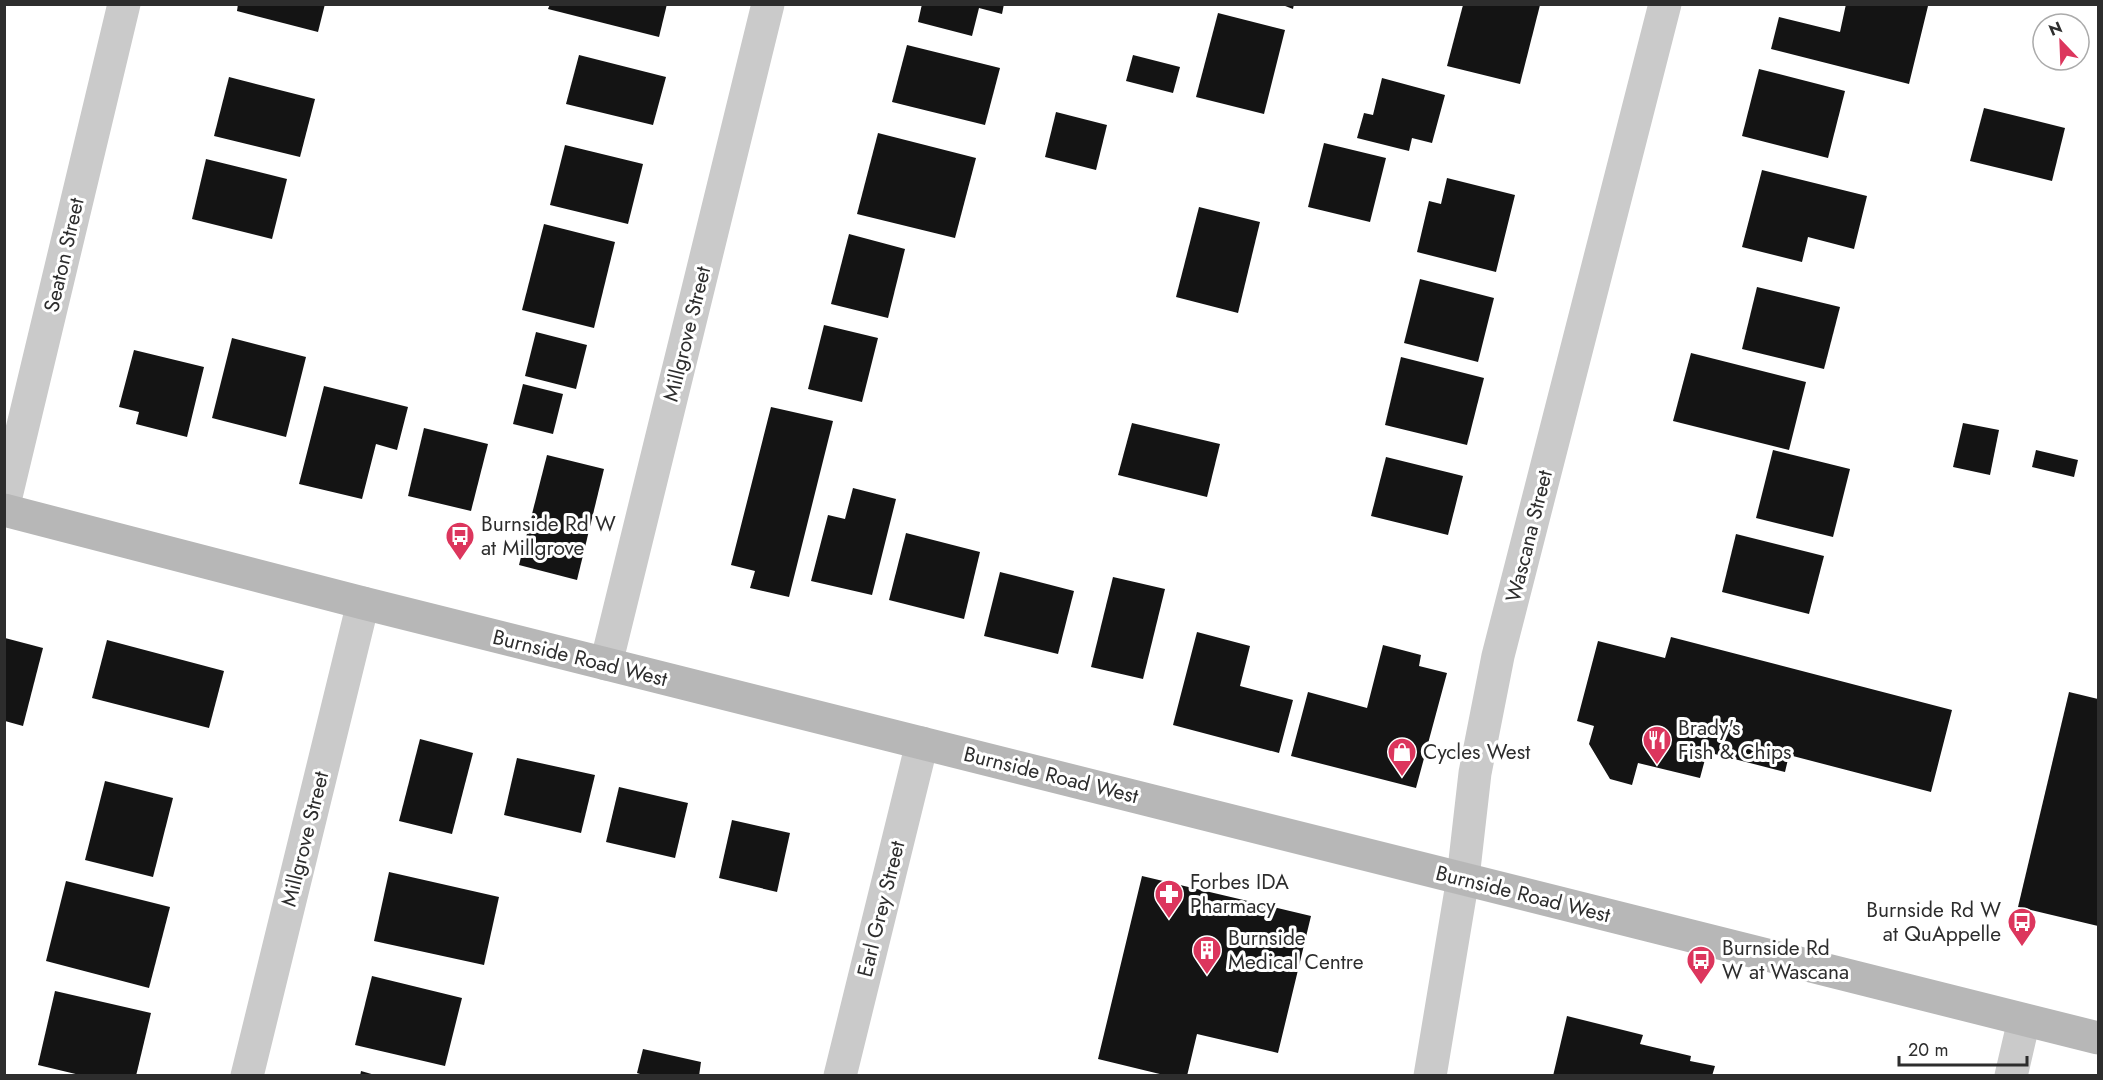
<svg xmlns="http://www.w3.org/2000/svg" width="2103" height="1080" font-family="Jost,sans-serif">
<rect width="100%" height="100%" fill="#fff"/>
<!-- building -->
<g fill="#141414">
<path d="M 238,4 L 325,4 L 318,32 L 237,11 Z"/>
<path d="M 550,4 L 667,4 L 659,37 L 548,9 Z"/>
<path d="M 922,4 L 1004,4 L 1002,14 L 979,8 L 972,36 L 918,22 Z"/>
<path d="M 1280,4 L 1294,4 L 1293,9 Z"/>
<path d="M 1846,4 L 1928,6 L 1909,84 L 1771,49 L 1779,17 L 1840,32 Z"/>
<path d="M 1463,5 L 1540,5 L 1520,84 L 1447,66 Z"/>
<path d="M 1218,13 L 1285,30 L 1264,114 L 1196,97 Z"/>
<path d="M 907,45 L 1000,68 L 985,125 L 892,102 Z"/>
<path d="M 579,55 L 666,77 L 653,125 L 566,104 Z"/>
<path d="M 1133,55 L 1180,67 L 1173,93 L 1126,81 Z"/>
<path d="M 1759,69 L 1845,91 L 1828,158 L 1742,136 Z"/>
<path d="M 229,77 L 315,99 L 300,157 L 214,136 Z"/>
<path d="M 1382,78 L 1445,95 L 1432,143 L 1412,138 L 1409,151 L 1357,138 L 1364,113 L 1373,115 Z"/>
<path d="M 1984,108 L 2065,128 L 2052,181 L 1970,161 Z"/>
<path d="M 1056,112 L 1107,125 L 1096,170 L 1045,157 Z"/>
<path d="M 878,133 L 976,158 L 955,238 L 857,214 Z"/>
<path d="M 1324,143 L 1386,158 L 1370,222 L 1308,207 Z"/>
<path d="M 565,145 L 643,164 L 628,224 L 550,205 Z"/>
<path d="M 206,159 L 287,179 L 272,239 L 192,219 Z"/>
<path d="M 1762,170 L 1867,196 L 1854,249 L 1808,237 L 1802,262 L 1742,247 Z"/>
<path d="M 1447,178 L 1515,195 L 1496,272 L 1417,252 L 1429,201 L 1441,204 Z"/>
<path d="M 1199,207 L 1260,222 L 1238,313 L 1176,297 Z"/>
<path d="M 544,224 L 615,242 L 594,328 L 522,310 Z"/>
<path d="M 849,234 L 905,249 L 888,318 L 831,304 Z"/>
<path d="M 1420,279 L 1494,298 L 1478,362 L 1404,343 Z"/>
<path d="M 1757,287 L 1840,307 L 1824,369 L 1742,349 Z"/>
<path d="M 824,325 L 878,338 L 862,402 L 808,389 Z"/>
<path d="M 536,332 L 587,345 L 576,389 L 525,376 Z"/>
<path d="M 232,338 L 306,357 L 286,437 L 212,418 Z"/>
<path d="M 134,350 L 204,367 L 187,437 L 136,424 L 139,412 L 119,407 Z"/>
<path d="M 1691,353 L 1806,382 L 1789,450 L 1673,421 Z"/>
<path d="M 1401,357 L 1484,378 L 1467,445 L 1385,425 Z"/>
<path d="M 523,384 L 563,394 L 553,434 L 513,424 Z"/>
<path d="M 324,386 L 408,407 L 397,450 L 376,444 L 362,499 L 299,484 Z"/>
<path d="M 771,407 L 833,421 L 789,597 L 750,588 L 755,571 L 731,565 Z"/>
<path d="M 1132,423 L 1220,444 L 1207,497 L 1118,475 Z"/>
<path d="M 1963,423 L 1999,430 L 1990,475 L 1953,467 Z"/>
<path d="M 424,428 L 488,444 L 471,511 L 408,496 Z"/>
<path d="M 1773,450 L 1850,469 L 1833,537 L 1756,518 Z"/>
<path d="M 2036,450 L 2078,460 L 2074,477 L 2032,467 Z"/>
<path d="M 547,455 L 604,469 L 577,580 L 519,565 Z"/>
<path d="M 1386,457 L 1463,476 L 1448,535 L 1371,516 Z"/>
<path d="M 853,488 L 896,499 L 872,595 L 811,581 L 828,515 L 845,519 Z"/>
<path d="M 906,533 L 980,552 L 964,619 L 889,600 Z"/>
<path d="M 1736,534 L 1824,556 L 1809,614 L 1722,592 Z"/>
<path d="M 1000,572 L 1074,591 L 1058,654 L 984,636 Z"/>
<path d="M 1113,577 L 1165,589 L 1143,679 L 1091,667 Z"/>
<path d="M 1197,632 L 1250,646 L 1240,686 L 1293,700 L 1279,753 L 1173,725 Z"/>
<path d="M 1671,637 L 1952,710 L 1931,792 L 1789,755 L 1785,772 L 1707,752 L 1700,778 L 1638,763 L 1632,785 L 1610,779 L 1589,744 L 1594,726 L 1577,721 L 1598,641 L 1665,658 Z"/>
<path d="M 5,638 L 43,648 L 23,726 L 5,721 Z"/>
<path d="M 107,640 L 224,671 L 209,728 L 92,698 Z"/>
<path d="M 1383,645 L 1421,655 L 1419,666 L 1447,673 L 1416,788 L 1291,756 L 1308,692 L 1367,708 Z"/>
<path d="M 2069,692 L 2098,699 L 2098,926 L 2018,907 Z"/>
<path d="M 420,739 L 473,753 L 452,834 L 399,821 Z"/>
<path d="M 517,758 L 595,775 L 581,833 L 504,815 Z"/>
<path d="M 105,781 L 173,798 L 153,877 L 85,860 Z"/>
<path d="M 619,787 L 688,803 L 675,858 L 606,842 Z"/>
<path d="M 732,820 L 790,833 L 777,892 L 719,878 Z"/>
<path d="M 389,872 L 499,897 L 484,965 L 374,941 Z"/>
<path d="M 1142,876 L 1311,916 L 1278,1053 L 1197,1034 L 1187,1076 L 1168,1076 L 1098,1059 Z"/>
<path d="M 66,881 L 170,907 L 149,988 L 46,961 Z"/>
<path d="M 372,976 L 462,998 L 445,1066 L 355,1045 Z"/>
<path d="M 55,991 L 151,1013 L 136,1076 L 84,1076 L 38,1065 Z"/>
<path d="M 1567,1016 L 1643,1035 L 1640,1044 L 1691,1056 L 1690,1061 L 1715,1066 L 1712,1076 L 1553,1076 Z"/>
<path d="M 643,1049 L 701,1062 L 699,1076 L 646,1076 L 637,1073 Z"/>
<path d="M 361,1071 L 375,1075 L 375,1076 L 360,1076 Z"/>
</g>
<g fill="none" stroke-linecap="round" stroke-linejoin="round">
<!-- minor -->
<g stroke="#cacaca" stroke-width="33">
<path d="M 4,505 L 124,4"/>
<path d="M 606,664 L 768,4"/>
<path d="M 247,1076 L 363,603"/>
<path d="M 840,1076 L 922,743"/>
<path d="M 1430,1076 L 1463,878 L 1475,773 L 1498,656 L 1665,4"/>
<path d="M 2011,1076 L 2024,1020"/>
</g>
<!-- secondary -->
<path stroke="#b7b7b7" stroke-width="33" d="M 4,510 L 363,603 L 2098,1038"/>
</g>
<!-- icons -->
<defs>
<g id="bus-pin" transform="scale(1.5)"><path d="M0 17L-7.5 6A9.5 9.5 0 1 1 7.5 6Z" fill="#dc365d" stroke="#fff"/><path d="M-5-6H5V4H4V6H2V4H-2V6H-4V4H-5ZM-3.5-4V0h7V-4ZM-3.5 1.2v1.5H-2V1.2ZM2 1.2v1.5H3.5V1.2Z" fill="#fff"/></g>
<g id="restaurant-pin" transform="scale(1.5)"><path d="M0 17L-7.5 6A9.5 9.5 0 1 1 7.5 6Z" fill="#dc365d" stroke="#fff"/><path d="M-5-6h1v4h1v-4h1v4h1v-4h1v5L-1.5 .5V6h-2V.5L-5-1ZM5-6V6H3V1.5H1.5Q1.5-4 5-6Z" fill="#fff"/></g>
<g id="shop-pin" transform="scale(1.5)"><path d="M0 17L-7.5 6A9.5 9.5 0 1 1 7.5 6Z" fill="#dc365d" stroke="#fff"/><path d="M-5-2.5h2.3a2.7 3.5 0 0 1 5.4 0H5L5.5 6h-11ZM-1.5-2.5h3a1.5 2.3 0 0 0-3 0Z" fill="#fff"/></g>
<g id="pharmacy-pin" transform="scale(1.5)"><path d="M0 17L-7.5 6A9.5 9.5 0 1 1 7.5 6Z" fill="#dc365d" stroke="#fff"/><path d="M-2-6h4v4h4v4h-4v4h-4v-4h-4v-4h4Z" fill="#fff"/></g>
<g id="building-pin" transform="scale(1.5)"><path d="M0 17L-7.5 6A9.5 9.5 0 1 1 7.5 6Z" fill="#dc365d" stroke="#fff"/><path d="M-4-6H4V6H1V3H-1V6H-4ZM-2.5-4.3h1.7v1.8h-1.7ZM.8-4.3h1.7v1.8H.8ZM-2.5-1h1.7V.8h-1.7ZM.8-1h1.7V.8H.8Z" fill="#fff"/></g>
</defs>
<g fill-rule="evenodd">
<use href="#bus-pin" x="460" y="536"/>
<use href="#restaurant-pin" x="1657" y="740"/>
<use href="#shop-pin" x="1402" y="752"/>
<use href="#pharmacy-pin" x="1169" y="894"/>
<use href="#bus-pin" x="2022" y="922"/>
<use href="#building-pin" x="1207" y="950"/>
<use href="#bus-pin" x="1701" y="960"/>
</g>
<g text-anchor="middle" stroke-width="6" stroke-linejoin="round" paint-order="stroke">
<!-- street labels -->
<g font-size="21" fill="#2d2d2d" stroke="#fff">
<text transform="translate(64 255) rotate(-77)" y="7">Seaton Street</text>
<text transform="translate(687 334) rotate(-76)" y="7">Millgrove Street</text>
<text transform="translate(1529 536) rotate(-76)" y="7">Wascana Street</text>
<text transform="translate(580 658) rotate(14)" y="7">Burnside Road West</text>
<text transform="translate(1051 775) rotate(14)" y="7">Burnside Road West</text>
<text transform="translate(305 839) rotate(-76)" y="7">Millgrove Street</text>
<text transform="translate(1523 894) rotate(14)" y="7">Burnside Road West</text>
<text transform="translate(881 909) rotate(-76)" y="7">Earl Grey Street</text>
</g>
<!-- poi labels -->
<g font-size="21" fill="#2d2d2d" stroke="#fff" text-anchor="start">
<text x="481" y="531">Burnside Rd W<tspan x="481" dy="24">at Millgrove</tspan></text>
<text x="1678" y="735">Brady's<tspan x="1678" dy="24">Fish &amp; Chips</tspan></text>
<text x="1423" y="759">Cycles West</text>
<text x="1190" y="889">Forbes IDA<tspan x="1190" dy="24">Pharmacy</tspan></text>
<text x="2001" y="917" text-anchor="end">Burnside Rd W<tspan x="2001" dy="24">at QuAppelle</tspan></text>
<text x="1228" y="945">Burnside<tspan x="1228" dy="24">Medical Centre</tspan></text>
<text x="1722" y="955">Burnside Rd<tspan x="1722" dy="24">W at Wascana</tspan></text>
</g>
</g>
<!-- border -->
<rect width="2103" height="1080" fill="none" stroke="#2d2d2d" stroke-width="12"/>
<!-- north arrow -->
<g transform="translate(2061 42) rotate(337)"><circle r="28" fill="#ffffff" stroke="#ababab" stroke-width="1.5"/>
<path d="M0-4.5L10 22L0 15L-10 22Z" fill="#dc365d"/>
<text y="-9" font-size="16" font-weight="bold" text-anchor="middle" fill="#2d2d2d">N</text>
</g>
<!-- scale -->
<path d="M1899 1056v9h128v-9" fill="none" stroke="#2d2d2d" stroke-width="3"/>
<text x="1908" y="1056" font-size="18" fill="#2d2d2d" stroke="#ffffff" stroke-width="4.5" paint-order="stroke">20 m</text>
</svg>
